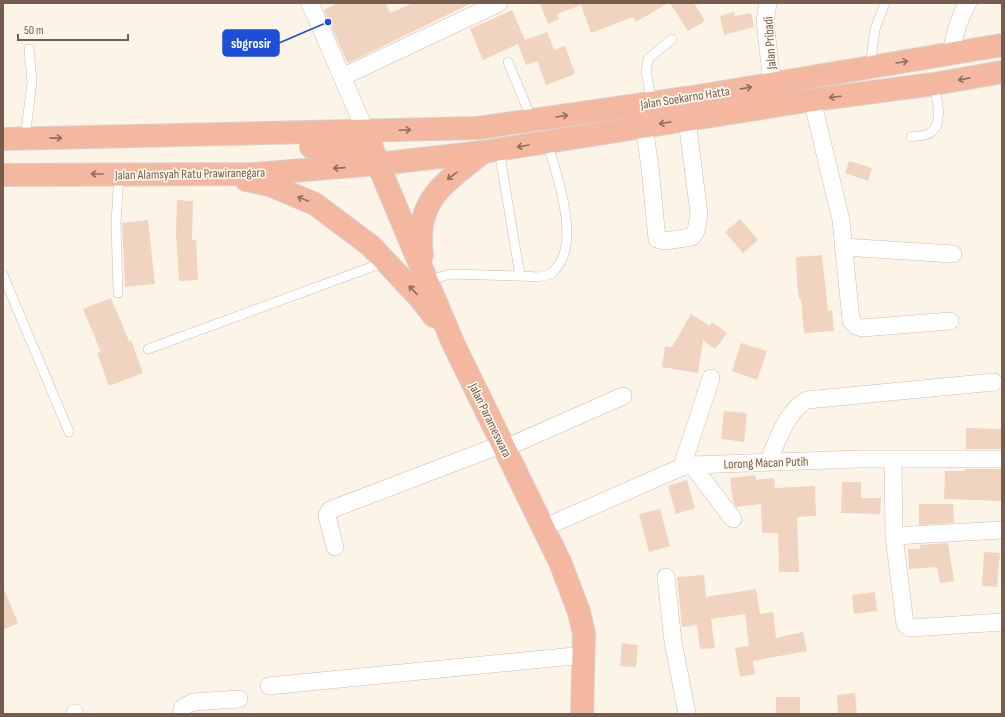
<svg xmlns="http://www.w3.org/2000/svg" width="1005" height="717" font-family="'Sofia Sans Condensed',sans-serif">
<rect width="100%" height="100%" fill="#fcf4e7"/>
<!-- building -->
<g fill="#f1d4bf">
<path d="M 337,3 L 386,3 L 390,13 L 413,3 L 472,3 L 350,62 L 347,62 L 324,10 Z"/>
<path d="M 540,3 L 668,3 L 636,22 L 633,17 L 591,33 L 581,5 L 557,14 L 559,19 L 548,24 Z"/>
<path d="M 670,3 L 694,3 L 705,21 L 688,31 Z"/>
<path d="M 512,10 L 525,40 L 547,32 L 554,50 L 565,46 L 575,74 L 546,85 L 537,61 L 526,65 L 518,44 L 483,60 L 470,29 Z"/>
<path d="M 734,12 L 735,16 L 751,13 L 754,27 L 724,35 L 720,16 Z"/>
<path d="M 849,161 L 872,168 L 868,181 L 845,173 Z"/>
<path d="M 177,200 L 193,201 L 192,240 L 196,240 L 198,280 L 179,281 L 176,234 Z"/>
<path d="M 740,219 L 758,240 L 743,253 L 725,232 Z"/>
<path d="M 148,220 L 155,284 L 125,287 L 122,223 Z"/>
<path d="M 822,255 L 828,311 L 832,310 L 834,331 L 804,333 L 801,299 L 799,299 L 797,281 L 796,257 Z"/>
<path d="M 111,298 L 129,341 L 131,340 L 143,373 L 109,386 L 97,353 L 101,352 L 83,309 Z"/>
<path d="M 691,314 L 710,326 L 712,322 L 727,333 L 715,349 L 703,340 L 698,373 L 662,367 L 665,346 L 672,347 Z"/>
<path d="M 741,343 L 767,351 L 757,380 L 732,371 Z"/>
<path d="M 724,411 L 747,413 L 744,442 L 721,439 Z"/>
<path d="M 966,428 L 1002,429 L 1002,449 L 966,449 Z"/>
<path d="M 965,469 L 1002,469 L 1002,501 L 944,499 L 945,471 L 965,471 Z"/>
<path d="M 755,475 L 756,480 L 774,478 L 775,488 L 815,486 L 816,516 L 797,517 L 799,572 L 779,572 L 778,533 L 762,533 L 761,504 L 736,507 L 733,502 L 730,478 Z"/>
<path d="M 687,480 L 695,508 L 676,514 L 668,486 Z"/>
<path d="M 842,482 L 861,482 L 861,498 L 881,498 L 880,514 L 841,513 Z"/>
<path d="M 919,504 L 953,504 L 954,523 L 919,525 Z"/>
<path d="M 660,509 L 670,546 L 649,552 L 639,514 Z"/>
<path d="M 948,543 L 954,581 L 940,583 L 937,567 L 909,569 L 908,549 L 920,549 L 920,545 Z"/>
<path d="M 984,552 L 1000,553 L 997,587 L 982,586 Z"/>
<path d="M 704,575 L 706,597 L 756,589 L 760,614 L 773,612 L 776,638 L 803,632 L 807,651 L 753,661 L 755,674 L 740,677 L 735,648 L 749,646 L 745,614 L 711,619 L 715,648 L 700,649 L 697,625 L 682,627 L 677,577 Z"/>
<path d="M 3,587 L 18,623 L 3,630 Z"/>
<path d="M 875,592 L 877,611 L 854,614 L 852,595 Z"/>
<path d="M 622,643 L 638,645 L 636,667 L 620,666 Z"/>
<path d="M 855,693 L 857,714 L 838,714 L 837,695 Z"/>
<rect x="776" y="697" width="24" height="17"/>
</g>
<g fill="none" stroke-linecap="round" stroke-linejoin="round">
<!-- lane casing -->
<g stroke="#cebcad" stroke-width="10">
<g id="lane">
<path d="M 508,62 L 532,120"/>
<path d="M 870,67 L 875,29 L 885,3"/>
<path d="M 652,102 L 646,72 L 648,59 L 672,39"/>
<path d="M 911,137 C 917,136 926,136 930,133 C 945,123 936,98 934,84"/>
<path d="M 25,139 L 32,82 L 29,49"/>
<path d="M 3,275 L 69,432"/>
<path d="M 520,276 L 538,277 L 551,274 C 555,270 559,265 562,259 C 576,230 556,171 547,142"/>
<path d="M 427,281 L 450,274 L 520,276 L 499,150"/>
<path d="M 118,293 L 116,223 L 119,174"/>
<path d="M 148,349 L 385,262"/>
</g>
</g>
<!-- street casing -->
<g stroke="#cebcad" stroke-width="18">
<g id="street">
<path d="M 310,3 L 366,132"/>
<path d="M 768,3 L 765,21 L 772,83"/>
<path d="M 951,54 C 954,35 958,19 968,3"/>
<path d="M 342,77 L 499,3"/>
<path d="M 812,100 L 841,220 L 851,320 L 856,326 L 862,328 L 950,321"/>
<path d="M 644,127 L 650,167 L 657,239 L 665,241 L 692,237 L 696,231 L 699,214 L 687,120"/>
<path d="M 843,247 L 953,254"/>
<path d="M 505,448 L 623,396"/>
<path d="M 893,460 L 894,536 L 905,624 L 910,628 L 1002,622"/>
<path d="M 768,461 C 778,441 786,411 807,400 L 994,382"/>
<path d="M 692,465 L 733,519"/>
<path d="M 682,467 L 711,378"/>
<path d="M 543,528 L 682,467 L 692,465 L 859,459 L 1002,459"/>
<path d="M 894,536 L 1002,530"/>
<path d="M 335,547 L 327,516 L 330,510 L 503,444"/>
<path d="M 666,577 L 673,641 L 687,714"/>
<path d="M 269,686 L 584,655"/>
<path d="M 75,713 L 75,714"/>
<path d="M 181,714 L 183,707 L 193,702 L 239,699"/>
</g>
</g>
<!-- highway casing -->
<g stroke="#d8d1cd" stroke-width="24">
<g id="highway">
<path d="M 366,132 L 378,164 L 453,343 L 560,562 L 579,612 L 584,634 L 582,714"/>
<path d="M 3,139 L 478,128 L 693,97 L 1002,45"/>
<path d="M 311,147 L 338,147 L 358,151 L 378,164"/>
<path d="M 3,175 L 253,174 L 378,164 L 483,152 L 812,100 L 934,84 L 1002,72"/>
<path d="M 246,180 L 270,185 L 315,204 L 371,246 L 419,297 L 434,316"/>
<path d="M 422,255 C 414,200 445,183 483,152"/>
</g>
</g>
<!-- lane -->
<use href="#lane" stroke="#fff" stroke-width="9"/>
<!-- street -->
<use href="#street" stroke="#fff" stroke-width="17"/>
<!-- highway -->
<use href="#highway" stroke="#f4b8a0" stroke-width="22"/>
</g>
<!-- one-way arrows -->
<defs><path id="oneway-shaft" d="M-6 0H5M1.5-3L5.5 0L1.5 3" fill="none" stroke-width="1.6" stroke-linecap="round" stroke-linejoin="round"/></defs>
<g stroke="#8e6e5d">
<use href="#oneway-shaft" transform="translate(902 62) rotate(-9)"/>
<use href="#oneway-shaft" transform="translate(964 79) rotate(170)"/>
<use href="#oneway-shaft" transform="translate(746 88) rotate(-10)"/>
<use href="#oneway-shaft" transform="translate(835 97) rotate(173)"/>
<use href="#oneway-shaft" transform="translate(562 116) rotate(-9)"/>
<use href="#oneway-shaft" transform="translate(665 123) rotate(171)"/>
<use href="#oneway-shaft" transform="translate(405 130) rotate(-3)"/>
<use href="#oneway-shaft" transform="translate(56 138) rotate(-1)"/>
<use href="#oneway-shaft" transform="translate(523 146) rotate(170)"/>
<use href="#oneway-shaft" transform="translate(339 168) rotate(176)"/>
<use href="#oneway-shaft" transform="translate(97 174) rotate(180)"/>
<use href="#oneway-shaft" transform="translate(452 176) rotate(143)"/>
<use href="#oneway-shaft" transform="translate(303 199) rotate(-158)"/>
<use href="#oneway-shaft" transform="translate(413 290) rotate(-133)"/>
</g>
<g text-anchor="middle" stroke-width="3.5" stroke-linejoin="round" paint-order="stroke">
<!-- street labels -->
<g font-size="13" fill="#755c4c" stroke="#fef8ee">
<text transform="translate(769 43) rotate(-94)" y="5">Jalan Pribadi</text>
<text transform="translate(685 97) rotate(-9)" y="5">Jalan Soekarno Hatta</text>
<text transform="translate(190 173) rotate(-1)" y="5">Jalan Alamsyah Ratu Prawiranegara</text>
<text transform="translate(491 420) rotate(64)" y="5">Jalan Parameswara</text>
<text transform="translate(766 462) rotate(-2)" y="5">Lorong Macan Putih</text>
</g>
</g>
<!-- callouts -->
<path fill="none" stroke="#1d4ed8" stroke-width="1.5" d="M328 22L279 43"/>
<circle fill="#1d4ed8" stroke="#fef8ee" stroke-width="1.5" cx="328" cy="22" r="4"/>
<rect fill="#1d4ed8" stroke="#1d4ed8" stroke-width="1.5" x="223" y="30" width="56" height="26" rx="4"/>
<g font-size="14" text-anchor="middle" font-weight="bold" fill="#fff">
<text x="251" y="48">sbgrosir</text>
</g>
<!-- border -->
<rect width="1005" height="717" fill="none" stroke="#755c4c" stroke-width="8"/>
<!-- scale -->
<path d="M18 34v6h110v-6" fill="none" stroke="#755c4c" stroke-width="2"/>
<text x="24" y="34" font-size="12" fill="#755c4c" stroke="#fef8ee" stroke-width="3" paint-order="stroke">50 m</text>
</svg>
